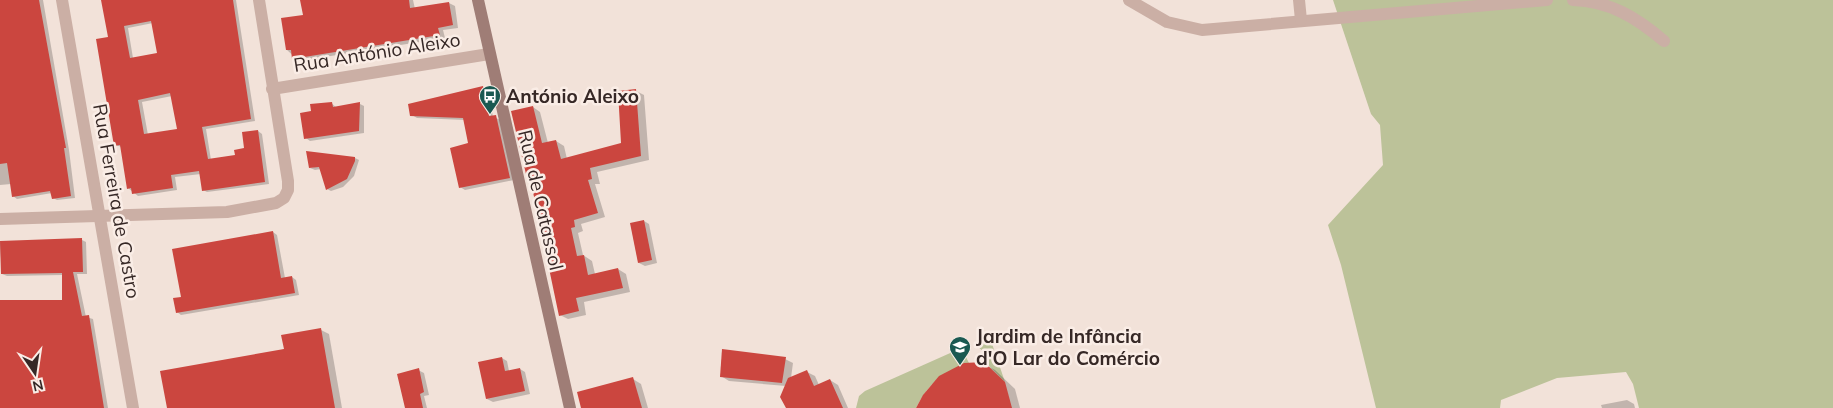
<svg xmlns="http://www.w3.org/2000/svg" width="1833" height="408" font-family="Mulish,sans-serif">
<rect width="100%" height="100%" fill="#f2e2d9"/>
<!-- green -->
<g fill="#bcc299">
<path d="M 1333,0 L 1833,0 L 1833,408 L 1639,408 L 1633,384 L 1626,372 L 1557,378 L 1501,400 L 1500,408 L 1376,408 L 1341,265 L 1328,225 L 1383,165 L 1380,125 L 1371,114 Z"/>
<path d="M 990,338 L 1005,382 L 985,362 L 983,351 L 974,344 Z"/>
<path d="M 957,350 L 964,353 L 969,363 C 941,375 931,380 916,408 L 856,408 L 859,396 L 865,391 Z"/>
</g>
<!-- shadow -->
<g fill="#0003" fill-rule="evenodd">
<path d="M 0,0 L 43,0 L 69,150 L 75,198 L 57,200 L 53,198 L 52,193 L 17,199 L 13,196 L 11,184 L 0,185 Z"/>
<path d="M 102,0 L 236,0 L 255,121 L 206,129 L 211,160 L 237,156 L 246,150 L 258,131 L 262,134 L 269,184 L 207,192 L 203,190 L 201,174 L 175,177 L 177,190 L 138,196 L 128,188 L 122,147 L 115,145 L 109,38 ZM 153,23 L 158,54 L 133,58 L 128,28 ZM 172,96 L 178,130 L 148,135 L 142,102 Z"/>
<path d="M 302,0 L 413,0 L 415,9 L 449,3 L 455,6 L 458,28 L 443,30 L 445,38 L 299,61 L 287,50 L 304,16 Z"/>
<path d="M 483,88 L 488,90 L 493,117 L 501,120 L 514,180 L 465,190 L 460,187 L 470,144 L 465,120 L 417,118 L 412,115 Z"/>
<path d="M 636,91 L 644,95 L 649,160 L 597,172 L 600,184 L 595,184 L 605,217 L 581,224 L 583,231 L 578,233 L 583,255 L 592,261 L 595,274 L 618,269 L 626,274 L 630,292 L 584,302 L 586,315 L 568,319 L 560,315 L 531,176 L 527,173 L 533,107 L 540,112 L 548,143 L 556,141 L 564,146 L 567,159 L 622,144 Z"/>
<path d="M 331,103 L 337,108 L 360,104 L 364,106 L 364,133 L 310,141 L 306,138 L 312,112 Z"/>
<path d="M 355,158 L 359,160 L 354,176 L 343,187 L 331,191 L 327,189 L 321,169 L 315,170 L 310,168 Z"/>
<path d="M 644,221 L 649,224 L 657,263 L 645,266 L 639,263 Z"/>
<path d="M 273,232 L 277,235 L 285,278 L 292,277 L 296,280 L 299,295 L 181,315 L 177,312 Z"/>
<path d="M 82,240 L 86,242 L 87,274 L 77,274 L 86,317 L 93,319 L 108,408 L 0,408 L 0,301 L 64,301 L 63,275 L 7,276 L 2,274 L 0,243 Z"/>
<path d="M 321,330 L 329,334 L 342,408 L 168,408 Z"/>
<path d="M 502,358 L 507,361 L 509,371 L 520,369 L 525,372 L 530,394 L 493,402 L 487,399 Z"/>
<path d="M 785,359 L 793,363 L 791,378 L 807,372 L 815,376 L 819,385 L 830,380 L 838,385 L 848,408 L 787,408 L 786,386 L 729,381 L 721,376 Z"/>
<path d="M 984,364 L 995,370 L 1015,389 L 1020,408 L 917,408 Z"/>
<path d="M 418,370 L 424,373 L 429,395 L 424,396 L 427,408 L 407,408 Z"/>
<path d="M 633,379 L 641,384 L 648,408 L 582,408 Z"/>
<path d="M 1627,400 L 1634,404 L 1635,408 L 1602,408 L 1601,405 Z"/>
</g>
<!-- building -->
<g fill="#cb463f" fill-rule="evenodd">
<path d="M 0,0 L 39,0 L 66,148 L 64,148 L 71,196 L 52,199 L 50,191 L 12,197 L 7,163 L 0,164 Z"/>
<path d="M 101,0 L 233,0 L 251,119 L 202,127 L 208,159 L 235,155 L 234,150 L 244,148 L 242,132 L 258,130 L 265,182 L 202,191 L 199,171 L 171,175 L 173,188 L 132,194 L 131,188 L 127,189 L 120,145 L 114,146 L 96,39 L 108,37 ZM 151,21 L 157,53 L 130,58 L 124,26 ZM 170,93 L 177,129 L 144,134 L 138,100 Z"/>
<path d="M 300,0 L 409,0 L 410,8 L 449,2 L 453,25 L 438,28 L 440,35 L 292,59 L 291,50 L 286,50 L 281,18 L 303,15 Z"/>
<path d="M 483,86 L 489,116 L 496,115 L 510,178 L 459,188 L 450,148 L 468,143 L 463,118 L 410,116 L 408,104 Z"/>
<path d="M 636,89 L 641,156 L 590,168 L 592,179 L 588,180 L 598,213 L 574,220 L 575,227 L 571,228 L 577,256 L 584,255 L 588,275 L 618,268 L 623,288 L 576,298 L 579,311 L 559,316 L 529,173 L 526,174 L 511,111 L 533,106 L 542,143 L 556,140 L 561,159 L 621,143 L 618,91 Z"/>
<path d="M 332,102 L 333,107 L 360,102 L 359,131 L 304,139 L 300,113 L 311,111 L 310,104 Z"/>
<path d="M 306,151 L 355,157 L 355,161 L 347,179 L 326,190 L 319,167 L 309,168 Z"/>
<path d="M 644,220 L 652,260 L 638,263 L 630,223 Z"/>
<path d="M 273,231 L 281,278 L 292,276 L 295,293 L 176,313 L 173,298 L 181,297 L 172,249 Z"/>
<path d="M 82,238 L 83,272 L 73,272 L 82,316 L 89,315 L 104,408 L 0,408 L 0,300 L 62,300 L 62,273 L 1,274 L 0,241 Z"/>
<path d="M 321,328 L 335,408 L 167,408 L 160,371 L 284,349 L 281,335 Z"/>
<path d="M 722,349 L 786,357 L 782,383 L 720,377 Z"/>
<path d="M 502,357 L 505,371 L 520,368 L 525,391 L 486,399 L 478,362 Z"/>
<path d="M 984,362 L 1005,382 L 1012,408 L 916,408 L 923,395 L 939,376 L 964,363 Z"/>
<path d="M 419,368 L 424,392 L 420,394 L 423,408 L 405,408 L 397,374 Z"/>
<path d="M 807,370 L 814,386 L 830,379 L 843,408 L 786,408 L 780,397 L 788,378 Z"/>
<path d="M 633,377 L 642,408 L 581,408 L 577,392 Z"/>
</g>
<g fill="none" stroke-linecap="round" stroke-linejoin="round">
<!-- street -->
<g stroke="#cbafa5" stroke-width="12">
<path d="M 62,0 L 133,408"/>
<path d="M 1129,0 L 1167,22 L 1202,30 L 1547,0"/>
<path d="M 1299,0 L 1301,20"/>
<path d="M 1573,0 C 1610,1 1637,18 1664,41"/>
<path d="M 272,89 L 489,54"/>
<path d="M 0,219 L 227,212 L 276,203 L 284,198 L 288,190 L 288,181 L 259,0"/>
</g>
<!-- secondary -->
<path stroke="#9f7d76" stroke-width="12" d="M 478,0 L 570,408"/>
</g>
<!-- icons -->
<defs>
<g id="bus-pin" transform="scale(1.125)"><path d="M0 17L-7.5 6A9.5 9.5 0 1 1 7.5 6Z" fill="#1a5951" stroke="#faede6"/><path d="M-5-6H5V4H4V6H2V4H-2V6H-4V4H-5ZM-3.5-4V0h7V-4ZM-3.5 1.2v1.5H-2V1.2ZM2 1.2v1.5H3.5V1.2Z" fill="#fff"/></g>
<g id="school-pin" transform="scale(1.125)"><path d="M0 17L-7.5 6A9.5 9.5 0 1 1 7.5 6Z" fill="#1a5951" stroke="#faede6"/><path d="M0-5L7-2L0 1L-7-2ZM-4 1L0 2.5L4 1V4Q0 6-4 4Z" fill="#fff"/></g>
</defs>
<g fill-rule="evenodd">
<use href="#bus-pin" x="490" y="96"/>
<use href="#school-pin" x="960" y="347"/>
</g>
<g text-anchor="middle" stroke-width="5" stroke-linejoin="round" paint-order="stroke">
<!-- street labels -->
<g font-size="19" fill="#362826" stroke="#faede6">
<text transform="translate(377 52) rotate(-9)" y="7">Rua António Aleixo</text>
<text transform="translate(541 200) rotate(77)" y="7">Rua de Catassol</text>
<text transform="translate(117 201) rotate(80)" y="7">Rua Ferreira de Castro</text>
</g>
<!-- poi labels -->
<g font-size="19" font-weight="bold" fill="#362826" stroke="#faede6" text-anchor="start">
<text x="506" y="103">António Aleixo</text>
<text x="976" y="343">Jardim de Infância<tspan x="976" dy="22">d'O Lar do Comércio</tspan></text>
</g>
</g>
<!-- north arrow -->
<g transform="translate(35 373) rotate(167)" stroke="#faede6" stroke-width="4" paint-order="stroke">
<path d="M0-4L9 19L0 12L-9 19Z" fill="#362826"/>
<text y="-8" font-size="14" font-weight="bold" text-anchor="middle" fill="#362826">N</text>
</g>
</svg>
